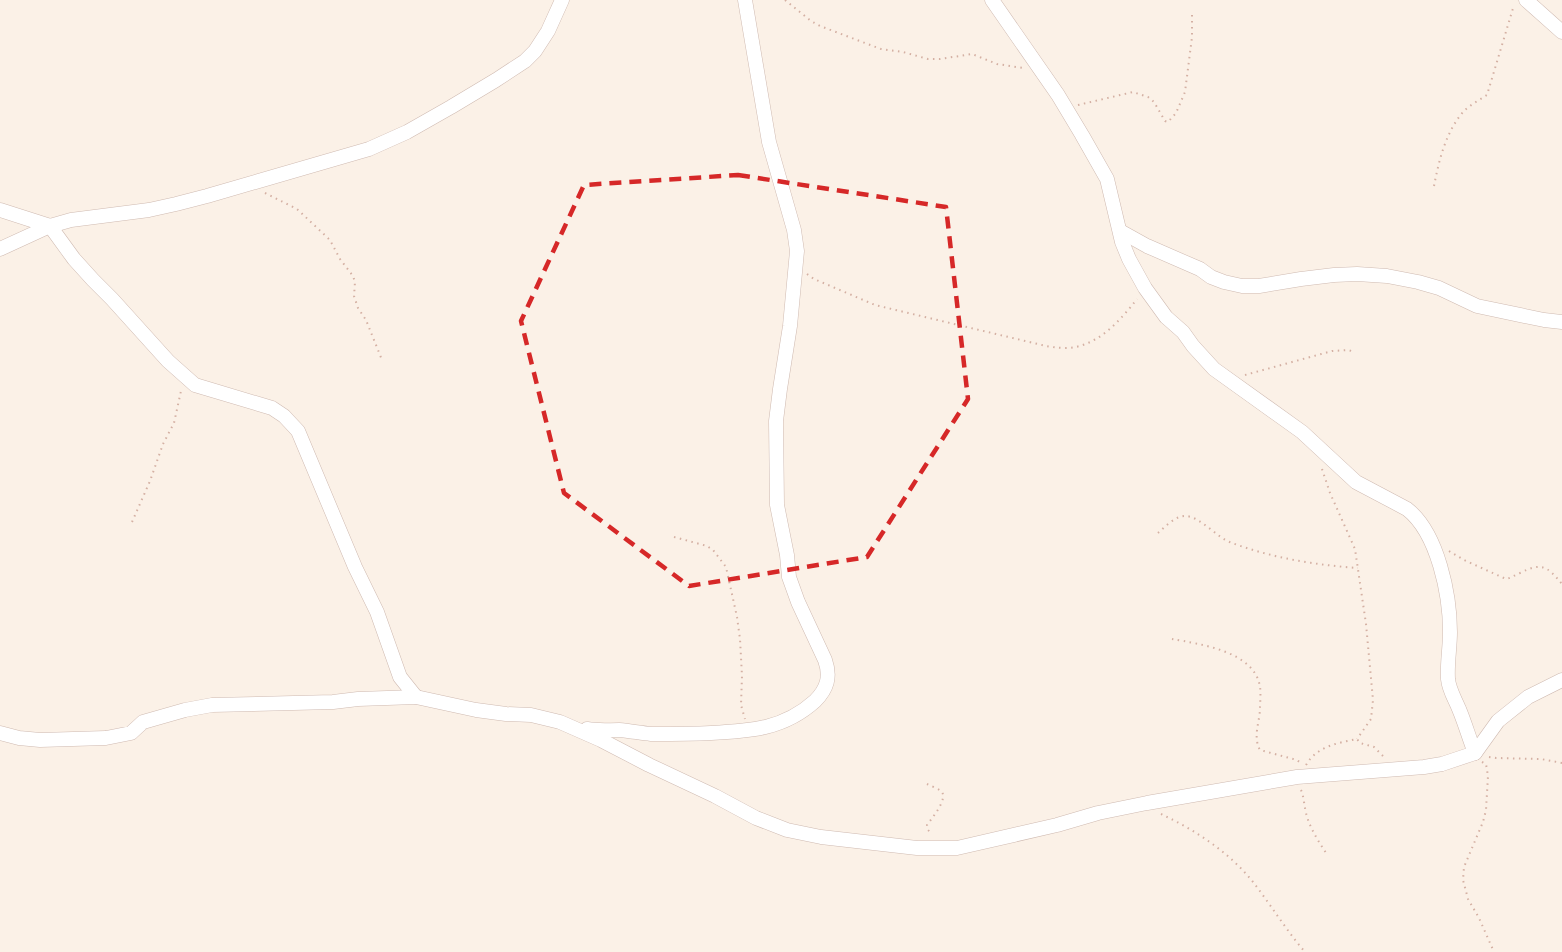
<svg xmlns="http://www.w3.org/2000/svg" width="1562" height="952" font-family="Figtree,sans-serif">
<rect width="100%" height="100%" fill="#fbf1e7"/>
<g fill="none" stroke-linecap="round" stroke-linejoin="round">
<!-- street casing -->
<g stroke="#cfbab1" stroke-width="15">
<g id="street">
<path d="M 992,0 L 1058,95 L 1082,135 L 1107,179 L 1122,242 L 1129,259 L 1145,288 L 1166,317 L 1183,332 L 1193,346 L 1214,369 L 1302,432 L 1356,482 L 1407,509 C 1438,533 1450,595 1450,632 C 1450,648 1447,663 1448,679 C 1449,690 1455,699 1459,709 C 1465,723 1469,738 1475,753"/>
<path d="M 1526,0 L 1562,32"/>
<path d="M 0,210 L 50,226 L 74,259 L 93,280 L 112,299 L 168,361 L 195,385 L 272,408 L 284,416 L 298,431 L 355,567 L 377,612 L 400,677 L 416,697"/>
<path d="M 1120,231 L 1147,246 L 1200,269 L 1211,277 L 1224,282 L 1242,286 L 1259,286 L 1301,279 L 1334,275 L 1357,274 L 1387,276 L 1418,282 L 1439,288 L 1477,306 L 1544,320 L 1562,322"/>
<path d="M 0,249 L 50,226 L 71,220 L 149,210 L 176,204 L 207,196 L 369,149 L 407,132 L 451,107 L 496,80 L 525,61 L 535,51 L 548,31 L 562,0"/>
<path d="M 587,729 C 598,731 608,730 619,730 C 630,731 641,733 651,734 C 671,734 692,734 711,733 C 751,731 784,729 815,701 C 827,689 831,677 825,660 L 798,602 L 789,577 L 787,555 L 777,505 L 776,421 L 780,389 L 790,326 L 797,251 L 794,230 L 769,142 L 745,0"/>
<path d="M 0,733 L 19,738 L 40,740 L 106,738 L 131,733 L 143,722 L 185,710 L 212,705 L 333,702 L 358,699 L 416,697 L 476,710 L 506,714 L 531,715 L 560,722 L 601,740 L 649,765 L 715,796 L 756,818 L 787,830 L 821,837 L 917,848 L 957,848 L 1057,825 L 1098,813 L 1147,803 L 1297,777 L 1424,767 L 1442,764 L 1475,753 L 1498,721 L 1528,697 L 1562,680"/>
</g>
</g>
<!-- path -->
<g stroke="#d4b0a3" stroke-width="2" stroke-dasharray="1.5 4.5" stroke-linecap="butt">
<path d="M 785,0 L 811,21 L 820,26 L 881,49 L 903,52 L 928,59 L 940,59 L 972,54 L 997,64 L 1023,68"/>
<path d="M 1078,105 L 1133,92 L 1148,97 L 1154,102 L 1165,121 L 1168,122 L 1176,113 L 1185,92 L 1192,37 L 1192,13"/>
<path d="M 1434,186 C 1439,160 1446,131 1464,111 C 1470,105 1479,100 1487,95 L 1514,5"/>
<path d="M 265,193 L 297,209 L 330,240 L 340,259 L 353,276 L 355,282 L 354,296 L 358,308 L 366,320 L 382,360"/>
<path d="M 807,274 L 814,279 L 875,305 L 1046,346 C 1052,347 1058,348 1065,348 C 1096,348 1119,322 1137,299"/>
<path d="M 1245,375 L 1332,351 L 1348,350 L 1355,352"/>
<path d="M 1322,469 L 1330,493 L 1355,549 L 1366,624 L 1373,700 L 1371,719 L 1357,739"/>
<path d="M 132,522 L 150,481 L 163,444 L 174,423 L 181,391"/>
<path d="M 1158,533 C 1165,527 1175,516 1185,516 C 1200,516 1217,538 1232,543 C 1273,558 1315,565 1358,568"/>
<path d="M 674,537 L 707,546 L 713,550 L 726,567 L 737,617 L 740,639 L 742,676 L 741,705 L 745,719"/>
<path d="M 1449,551 L 1464,560 L 1506,579 C 1511,578 1515,575 1520,573 C 1542,562 1547,566 1562,584"/>
<path d="M 1172,639 C 1199,644 1255,651 1260,687 C 1261,694 1260,703 1260,710 C 1259,724 1253,737 1260,750 L 1297,760 L 1302,764"/>
<path d="M 1489,757 L 1496,758 L 1541,759 L 1562,763"/>
<path d="M 1482,762 L 1486,764 L 1488,776 L 1486,810 L 1483,822 L 1464,867 L 1463,880 L 1468,899 L 1479,918 L 1494,952"/>
<path d="M 1306,765 C 1317,746 1338,743 1357,739 L 1360,743 L 1374,747 L 1385,758"/>
<path d="M 927,784 C 931,786 937,788 941,791 C 949,798 932,818 927,825 L 928,830 L 932,834"/>
<path d="M 1301,790 C 1304,797 1304,805 1306,813 C 1310,829 1319,842 1328,856"/>
<path d="M 1161,814 C 1195,830 1229,852 1253,882 C 1271,905 1286,930 1305,952"/>
</g>
<!-- street -->
<use href="#street" stroke="#fff" stroke-width="14"/>
</g>
<!-- marked area -->
<path fill="none" stroke="#d62828" stroke-width="4.5" stroke-dasharray="12 8" stroke-linejoin="round" d="M 738,175 L 946,207 L 968,399 L 867,557 L 689,586 L 564,493 L 521,321 L 584,185 Z"/>
</svg>
